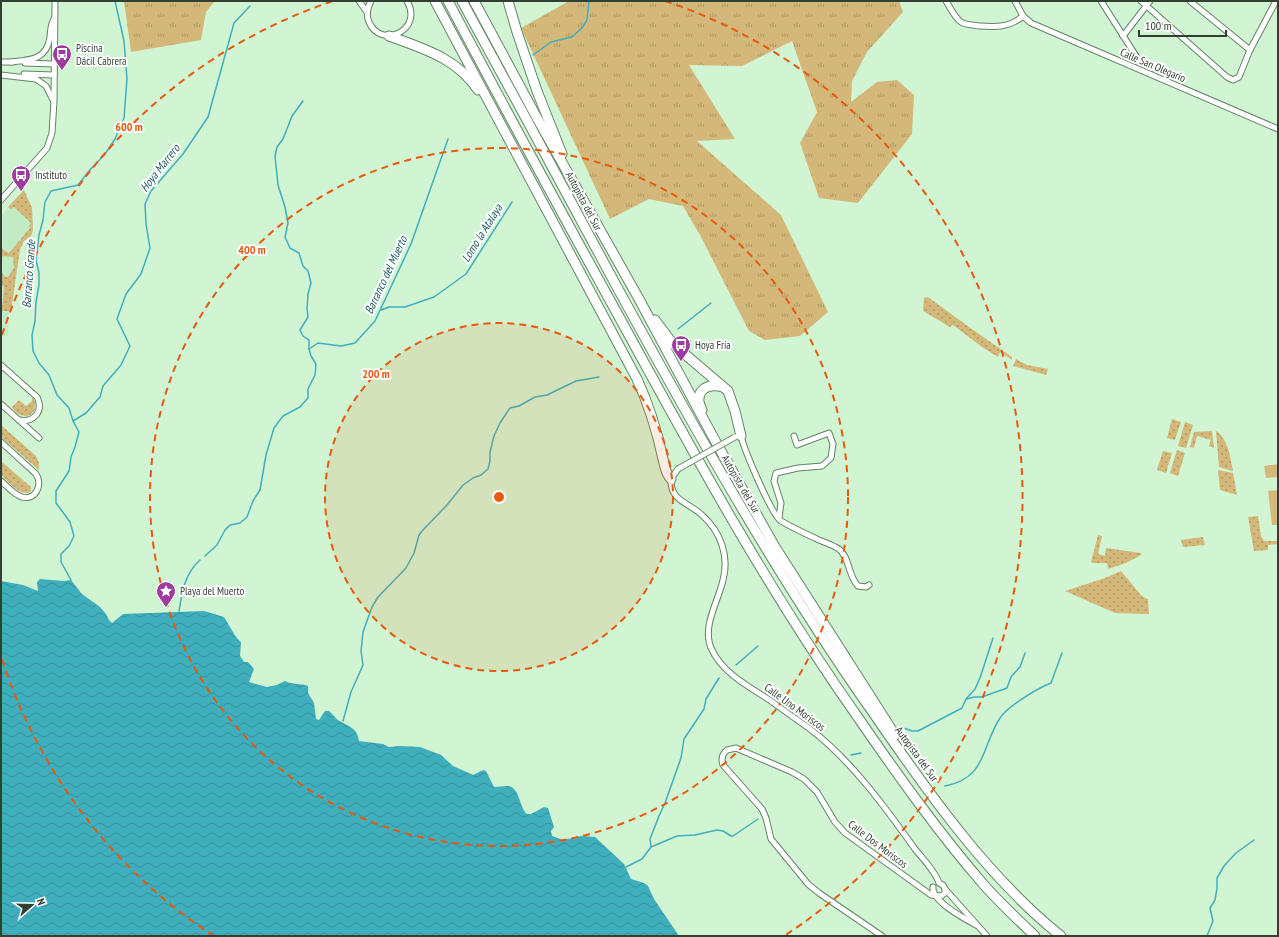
<svg xmlns="http://www.w3.org/2000/svg" width="1279" height="937" font-family="'PT Sans Narrow',sans-serif">
<defs>
<pattern id="grass-tufts" width="24" height="20" patternUnits="userSpaceOnUse"><rect width="24" height="20" fill="#d4b879"/><path d="M3 7l-1-3M5 7V3M7 7l1-3M15 17l-1-3M17 17v-4M19 17l1-3" fill="none" stroke="#ad9764"/></pattern>
<pattern id="garden-dots" width="8" height="8" patternUnits="userSpaceOnUse"><rect width="8" height="8" fill="#d4b879"/><path d="M2 2h.1M6 6h.1" fill="none" stroke="#ad9764" stroke-width="1.8" stroke-linecap="round"/></pattern>
<pattern id="water-waves" width="16" height="10" patternUnits="userSpaceOnUse"><rect width="16" height="10" fill="#40afbd"/><path d="M0 5q4-4 8 0t8 0" fill="none" stroke="#36909a"/></pattern>
</defs>
<rect width="100%" height="100%" fill="#d1f5d3"/>
<!-- built -->
<path fill="#c1ebc4" d="M 24,190 L 32,208 L 33,230 L 31,236 L 24,241 L 20,249 L 11,311 L 9,312 L 8,336 L 1,336 L 1,216 Z"/>
<!-- grass -->
<g fill="url(#grass-tufts)">
<path d="M 124,1 L 215,1 L 206,12 L 201,40 L 131,52 Z"/>
<path d="M 569,1 L 899,1 L 903,12 L 867,52 L 852,81 L 851,102 L 877,82 L 897,80 L 914,95 L 912,134 L 858,203 L 819,198 L 800,143 L 817,112 L 792,41 L 742,66 L 689,65 L 735,139 L 697,141 L 781,215 L 828,312 L 800,336 L 765,340 L 749,331 L 701,237 L 683,206 L 649,199 L 610,219 L 521,28 Z"/>
</g>
<!-- garden -->
<g fill="url(#garden-dots)">
<path d="M 24,190 L 32,208 L 33,230 L 31,236 L 24,241 L 20,249 L 11,311 L 2,311 L 4,286 L 1,286 L 1,272 L 4,275 L 5,277 L 8,277 L 14,268 L 13,257 L 3,256 L 1,259 L 2,249 L 9,253 L 30,228 L 29,226 L 31,223 L 14,207 L 11,209 L 8,207 Z"/>
<path d="M 928,297 L 969,327 L 1012,357 L 1012,360 L 1000,352 L 998,357 L 982,347 L 953,325 L 950,327 L 923,311 L 924,298 Z"/>
<path d="M 1016,359 L 1027,365 L 1048,369 L 1046,375 L 1013,366 Z"/>
<path d="M 32,397 C 39,406 33,420 21,415 C 18,414 15,411 13,409 L 12,407 L 19,400 L 26,406 L 32,401 Z"/>
<path d="M 1172,419 L 1181,422 L 1175,440 L 1167,438 Z"/>
<path d="M 1185,422 L 1193,425 L 1186,448 L 1178,446 Z"/>
<path d="M 1,425 L 36,456 L 39,463 L 39,470 L 1,437 Z"/>
<path d="M 1212,431 L 1214,448 L 1209,446 L 1211,440 L 1197,436 L 1194,448 L 1190,447 L 1194,432 Z"/>
<path d="M 1216,431 L 1218,432 C 1229,443 1230,456 1233,471 L 1219,467 Z"/>
<path d="M 1177,450 L 1185,453 L 1178,476 L 1170,473 Z"/>
<path d="M 1163,451 L 1172,453 L 1166,473 L 1157,470 Z"/>
<path d="M 1,461 L 31,487 L 31,491 C 21,498 9,482 1,475 Z"/>
<path d="M 1218,470 L 1233,473 L 1237,495 L 1220,490 Z"/>
<path d="M 1258,516 L 1261,536 L 1264,541 L 1278,541 L 1278,544 L 1268,545 L 1268,550 L 1254,551 L 1248,517 Z"/>
<path d="M 1098,535 L 1102,536 L 1098,554 L 1105,556 L 1106,548 L 1141,553 L 1141,555 L 1126,563 L 1108,569 L 1107,563 L 1093,563 L 1091,562 Z"/>
<path d="M 1203,537 L 1205,545 L 1183,547 L 1181,540 Z"/>
<path d="M 1121,571 L 1141,595 L 1145,598 L 1148,599 L 1149,614 L 1115,613 L 1065,591 L 1105,578 Z"/>
</g>
<!-- pitch -->
<g fill="#d4b879">
<path d="M 1278,464 L 1278,477 L 1266,478 L 1264,466 Z"/>
<path d="M 1278,490 L 1278,525 L 1272,525 L 1268,491 Z"/>
</g>
<!-- water -->
<path fill="url(#water-waves)" d="M 40,579 L 64,581 L 71,580 L 82,594 L 100,607 L 106,614 L 109,620 L 112,623 L 123,614 L 204,611 L 224,617 L 236,637 L 241,642 L 240,656 L 244,662 L 248,662 L 254,669 L 249,682 L 267,687 L 277,685 L 285,681 C 292,685 301,683 308,686 L 308,693 L 314,703 L 316,719 L 319,720 L 325,711 L 329,711 C 332,713 335,718 338,720 C 349,727 357,727 359,741 L 383,744 L 389,747 L 400,746 L 420,747 L 441,755 L 453,766 L 473,775 L 483,770 L 486,771 L 494,787 C 498,787 503,786 507,786 C 520,786 519,808 527,814 L 531,814 L 544,807 L 548,808 L 554,827 L 551,831 L 552,836 L 563,840 L 581,836 L 595,837 L 624,864 L 631,879 L 644,883 L 648,886 L 654,899 L 679,936 L 1,936 L 1,581 L 23,585 L 38,591 L 37,582 Z"/>
<g fill="none" stroke-linecap="round" stroke-linejoin="round">
<!-- stream -->
<g stroke="#40afbd" stroke-width="1.5">
<path d="M 533,55 L 551,42 L 572,37 L 582,28 L 587,20 L 589,1"/>
<path d="M 303,101 L 292,116 L 283,139 L 277,147 L 275,156 L 278,185 L 285,207 L 288,223 L 285,237 L 290,248 L 299,253 L 303,266 L 308,271 L 311,283 L 308,294 L 307,309 L 308,317 L 300,330 L 303,336 L 309,340 L 309,349"/>
<path d="M 381,310 L 389,307 L 405,307 L 434,297 L 466,274 L 512,202"/>
<path d="M 678,329 L 711,303"/>
<path d="M 73,421 L 86,413 L 100,397 L 103,386 L 121,365 L 130,346 L 117,319 L 126,294 L 141,274 L 150,248 L 146,224 L 145,204 L 151,191 L 183,154 L 208,117 L 234,23 L 250,6"/>
<path d="M 205,556 L 217,545 L 225,530 L 230,525 L 240,523 L 247,517 L 253,501 L 260,490 L 266,455 L 274,428 L 283,416 L 300,407 L 308,398 L 308,389 L 315,375 L 316,364 L 311,356 L 309,349 L 318,343 L 341,346 L 355,343 L 375,321 L 411,244 L 448,139"/>
<path d="M 71,580 L 61,562 L 61,554 L 69,546 L 74,536 L 70,522 L 56,503 L 56,491 L 69,471 L 71,457 L 75,447 L 79,432 L 73,421 L 69,408 L 57,395 L 49,375 L 39,363 L 33,351 L 32,335 L 35,321 L 36,302 L 39,285 L 39,273 L 36,260 L 39,235 L 43,220 L 45,202 L 51,191 L 78,185 L 89,171 L 105,154 L 115,139 L 124,118 L 127,79 L 124,41 L 115,1"/>
<path d="M 179,611 C 182,592 185,573 200,560"/>
<path d="M 736,665 L 758,646"/>
<path d="M 967,699 L 974,697 L 982,697 L 1007,688 L 1011,677 L 1020,667 L 1025,653"/>
<path d="M 343,721 L 351,692 L 363,665 L 361,651 L 363,632 L 372,607 L 378,597 L 406,568 L 414,553 L 419,535 L 422,531 L 447,505 L 463,485 L 473,478 L 481,475 L 488,469 L 490,461 L 490,452 L 494,436 L 500,423 L 510,408 L 519,406 L 535,397 L 547,395 L 576,381 L 599,377"/>
<path d="M 904,728 L 912,731 L 918,731 L 962,708 L 966,699 L 975,689 L 980,678 L 993,638"/>
<path d="M 851,755 L 861,753"/>
<path d="M 945,786 C 987,778 981,747 1000,718 C 1008,706 1038,688 1051,683 L 1062,653"/>
<path d="M 651,847 L 650,839 L 659,816 L 665,803 L 681,758 L 684,739 L 704,709 L 706,699 L 719,678"/>
<path d="M 626,867 L 642,859 L 651,847 L 677,836 L 695,835 L 717,830 L 723,831 L 731,836 L 733,836 L 758,819"/>
<path d="M 1207,936 L 1213,921 L 1210,908 L 1215,900 L 1217,888 L 1217,878 L 1224,866 L 1236,853 L 1254,840"/>
</g>
<!-- street casing -->
<g stroke="#638466" stroke-width="7">
<g id="street">
<path d="M 359,1 L 367,12"/>
<path d="M 371,1 C 367,8 366,15 369,22 C 381,50 424,30 407,1"/>
<path d="M 946,1 C 950,7 954,17 961,22 C 965,25 974,25 979,26 C 996,27 1009,28 1023,16"/>
<path d="M 1015,1 L 1023,16 L 1031,23 L 1278,129"/>
<path d="M 1101,1 L 1136,56"/>
<path d="M 1141,1 L 1227,77 L 1233,80 L 1239,77 L 1250,50 L 1276,1"/>
<path d="M 1190,1 L 1250,50"/>
<path d="M 1123,36 L 1150,1"/>
<path d="M 1,62 L 13,62"/>
<path d="M 11,62 C 30,60 47,60 50,37 C 51,30 50,26 54,19"/>
<path d="M 25,63 L 54,64"/>
<path d="M 24,74 L 54,75"/>
<path d="M 1,75 L 36,79 L 46,86 L 53,100"/>
<path d="M 1,200 L 47,148 L 52,133 L 54,101 L 55,1"/>
<path d="M 1,365 L 37,397 C 44,411 34,423 19,420"/>
<path d="M 1,404 L 39,438"/>
<path d="M 739,436 L 741,436 C 744,449 771,514 781,521 C 793,528 806,534 819,540 C 826,543 833,545 839,549 C 850,558 848,576 858,586 L 866,587 L 869,585"/>
<path d="M 1,442 L 36,474 C 43,484 36,501 22,497 C 14,495 7,486 1,481"/>
<path d="M 678,469 L 671,479 C 670,501 688,502 702,515 C 711,523 718,533 722,545 C 725,554 726,565 724,575 C 721,598 700,626 712,650 C 723,673 748,686 768,699 C 782,709 796,719 810,729 C 851,760 885,807 915,849 C 923,859 935,871 939,883 L 943,885 L 945,889 L 987,936"/>
<path d="M 779,518 L 781,503 L 774,481 L 776,473 L 798,468 L 822,466 L 831,458 L 833,444 L 829,433 L 797,445 L 794,436"/>
<path d="M 933,887 C 931,901 965,919 976,925"/>
<path d="M 882,936 L 819,893 L 808,884 L 771,839 L 766,818 L 762,809 L 723,765 C 721,759 722,754 727,750 L 736,748 L 792,772 L 804,779 L 817,792 L 835,822 L 845,833 L 931,895 L 941,896 L 945,893 L 945,889"/>
</g>
</g>
<!-- highway casing -->
<g stroke="#638466" stroke-width="11">
<g id="highway">
<path d="M 435,1 L 637,379 C 649,405 657,431 663,459 C 665,466 665,473 671,479"/>
<path d="M 448,1 C 505,109 564,217 623,324 C 696,458 769,591 857,716 C 897,774 938,832 984,885 C 1000,903 1018,920 1035,936"/>
<path d="M 462,1 C 514,96 566,192 617,287 C 697,433 778,578 874,714 C 927,791 988,878 1061,936"/>
<path d="M 474,1 L 537,118 L 639,299 L 712,435 L 775,547 L 895,735"/>
<path d="M 508,1 L 517,32 L 537,91 L 562,154"/>
<path d="M 389,36 C 422,48 457,58 478,90"/>
<path d="M 655,320 L 673,344 L 728,391 L 735,411 L 741,436"/>
<path d="M 702,410 C 693,393 705,382 723,387"/>
</g>
</g>
<!-- street -->
<use href="#street" stroke="#fff" stroke-width="5"/>
<!-- highway -->
<use href="#highway" stroke="#fff" stroke-width="9"/>
<!-- street-bridge casing -->
<g stroke="#638466" stroke-width="7" stroke-linecap="butt">
<path id="street-bridge" d="M 678,469 L 735,437"/>
</g>
<!-- street-bridge -->
<use href="#street-bridge" stroke="#fff" stroke-width="5"/>
</g>
<!-- distance rings -->
<circle cx="499" cy="497" r="174" fill="#e8590c" fill-opacity=".12"/>
<g fill="none" stroke="#e8590c" stroke-width="2" stroke-dasharray="7 5">
<circle cx="499" cy="497" r="174"/>
<circle cx="499" cy="497" r="349"/>
<path d="M214 936A523 523 0 0 1 2 659M2 335A523 523 0 0 1 333 1M665 1A523 523 0 0 1 784 936"/>
</g>
<!-- icons -->
<defs>
<g id="bus-pin" transform="scale(1)"><path d="M0 17L-7.5 6A9.5 9.5 0 1 1 7.5 6Z" fill="#9f3ca2" stroke="#fff"/><path d="M-5-6H5V4H4V6H2V4H-2V6H-4V4H-5ZM-3.5-4V0h7V-4ZM-3.5 1.2v1.5H-2V1.2ZM2 1.2v1.5H3.5V1.2Z" fill="#fff"/></g>
<g id="sight-pin" transform="scale(1)"><path d="M0 17L-7.5 6A9.5 9.5 0 1 1 7.5 6Z" fill="#9f3ca2" stroke="#fff"/><path d="M0-6L1.8-2.2L6-1.7L2.9 1.2L3.7 5.4L0 3.3L-3.7 5.4L-2.9 1.2L-6-1.7L-1.8-2.2Z" fill="#fff"/></g>
</defs>
<g fill-rule="evenodd">
<use href="#bus-pin" x="62" y="54"/>
<use href="#bus-pin" x="21" y="175"/>
<use href="#bus-pin" x="681" y="345"/>
<use href="#sight-pin" x="166" y="591"/>
</g>
<g text-anchor="middle" stroke-width="4" stroke-linejoin="round" paint-order="stroke">
<!-- poi labels -->
<g font-size="11" fill="#324033" stroke="#fff" text-anchor="start">
<text x="76" y="52">Piscina<tspan x="76" dy="13">Dácil Cabrera</tspan></text>
<text x="35" y="179">Instituto</text>
<text x="695" y="349">Hoya Fría</text>
<text x="180" y="595">Playa del Muerto</text>
</g>
<!-- street labels -->
<g font-size="11" fill="#324033" stroke="#fff">
<text transform="translate(1153 65) rotate(23)" y="4">Calle San Olegario</text>
<text transform="translate(584 201) rotate(62)" y="4">Autopista del Sur</text>
<text transform="translate(741 484) rotate(60)" y="4">Autopista del Sur</text>
<text transform="translate(795 707) rotate(36)" y="4">Calle Uno Moriscos</text>
<text transform="translate(917 754) rotate(54)" y="4">Autopista del Sur</text>
<text transform="translate(878 844) rotate(37)" y="4">Calle Dos Moriscos</text>
</g>
<!-- water labels -->
<g font-size="12" font-style="italic" fill="#1d5a62" stroke="#fff">
<text transform="translate(160 168) rotate(-52)" y="4">Hoya Marrero</text>
<text transform="translate(482 233) rotate(-58)" y="4">Lomo la Atalaya</text>
<text transform="translate(29 274) rotate(-86)" y="4">Barranco Grande</text>
<text transform="translate(386 275) rotate(-65)" y="4">Barranco del Muerto</text>
</g>
</g>
<circle cx="499" cy="497" r="6" fill="#e8590c" stroke="#fff" stroke-width="2"/>
<g font-size="12" text-anchor="middle" font-weight="bold" fill="#e8590c" stroke="#fff" stroke-width="4" stroke-linejoin="round" paint-order="stroke">
<text x="129" y="131">600 m</text>
<text x="252" y="254">400 m</text>
<text x="376" y="378">200 m</text>
</g>
<!-- border -->
<rect width="1279" height="937" fill="none" stroke="#324033" stroke-width="4"/>
<!-- north arrow -->
<g transform="translate(32 905) rotate(70)" stroke="#ffffff" stroke-width="3" paint-order="stroke">
<path d="M0-3L7 15L0 10L-7 15Z" fill="#324033"/>
<text y="-6" font-size="11" font-weight="bold" text-anchor="middle" fill="#324033">N</text>
</g>
<!-- scale -->
<path d="M1139 30v6h87v-6" fill="none" stroke="#324033" stroke-width="2"/>
<text x="1145" y="30" font-size="12" fill="#324033" stroke="#ffffff" stroke-width="3" paint-order="stroke">100 m</text>
</svg>
